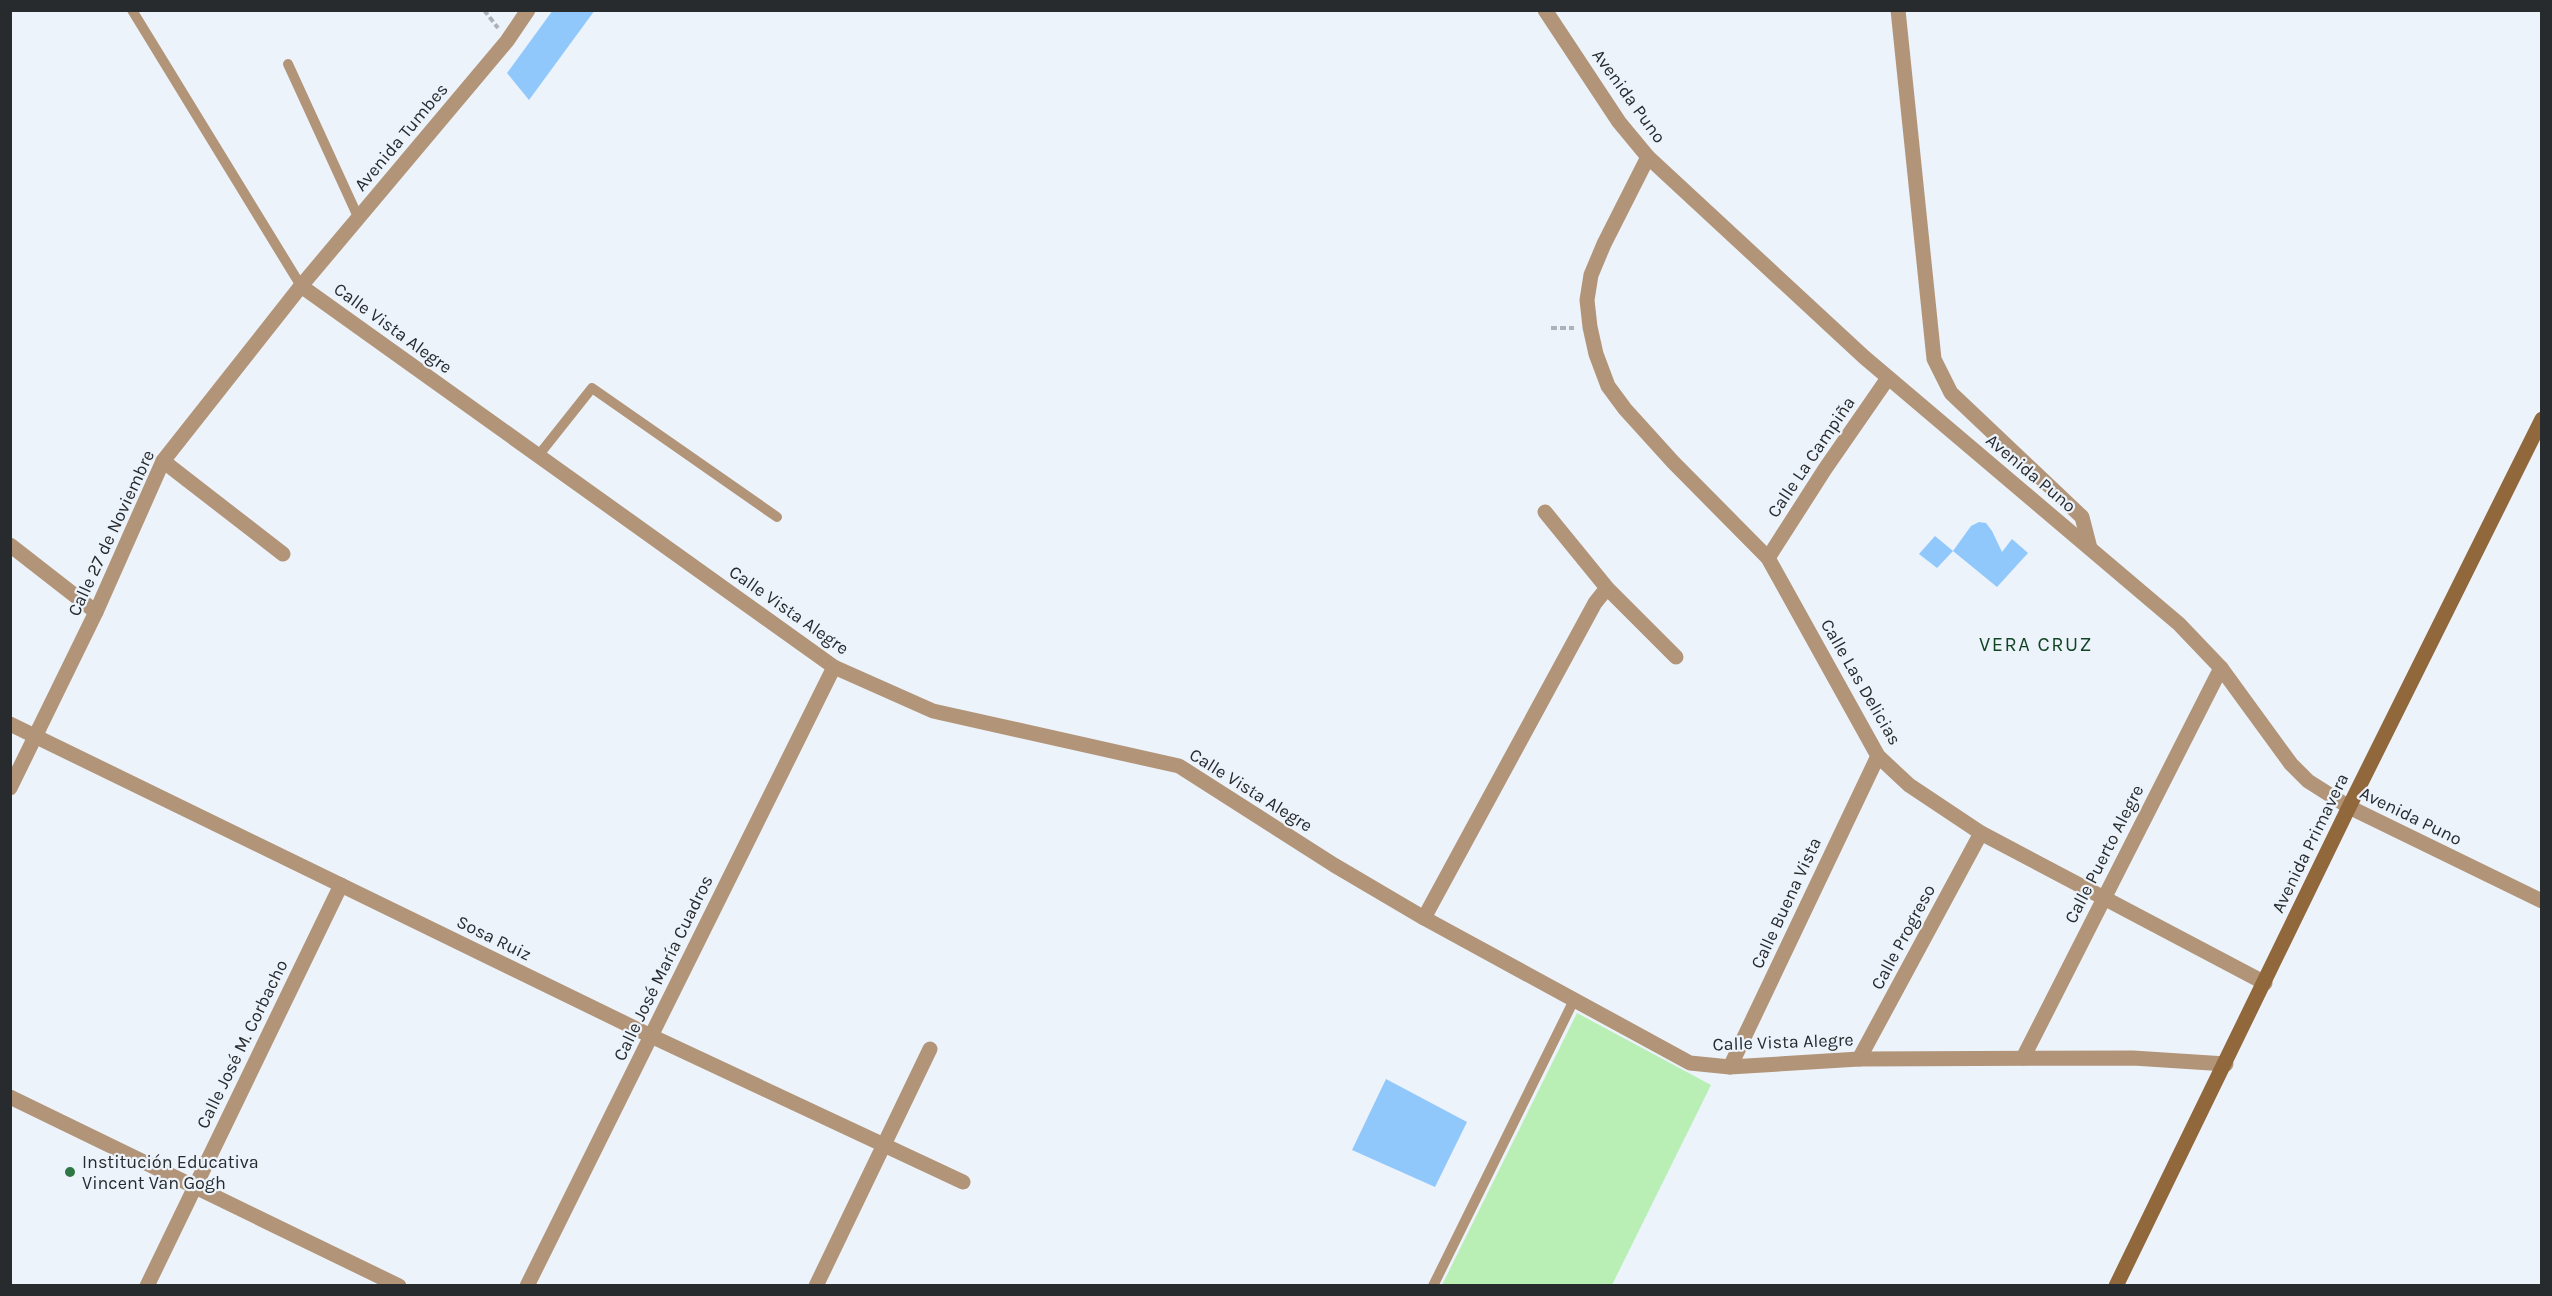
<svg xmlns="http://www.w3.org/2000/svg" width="2552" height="1296" font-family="Karla,sans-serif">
<rect width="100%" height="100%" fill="#ecf3fb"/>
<!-- green -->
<path fill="#b9efb5" d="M 1577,1013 L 1711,1085 L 1612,1285 L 1442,1285 Z"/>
<!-- building -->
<g fill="#91c8fc">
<path d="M 553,10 L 595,10 L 529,100 L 507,73 Z"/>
<path d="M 1979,522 L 1986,523 L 1992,531 L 2002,552 L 2012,539 L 2028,553 L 1997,587 L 1953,551 L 1971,526 Z"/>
<path d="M 1935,536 L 1953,551 L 1937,568 L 1919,554 Z"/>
<path d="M 1386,1079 L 1467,1122 L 1435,1187 L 1352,1150 Z"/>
</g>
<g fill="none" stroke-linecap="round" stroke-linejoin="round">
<!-- path -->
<g stroke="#adb2b9" stroke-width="4" stroke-dasharray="6 3" stroke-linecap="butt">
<path d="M 484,10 L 498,28"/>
<path d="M 1551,328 L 1574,328"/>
</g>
<!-- service -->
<g stroke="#b29579" stroke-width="10">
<path d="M 132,10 L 301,286"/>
<path d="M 288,64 L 359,219"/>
<path d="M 538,456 L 592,388 L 777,517"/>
<path d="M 1433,1286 L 1574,1000"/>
</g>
<!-- minor -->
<g stroke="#b29579" stroke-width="15">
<path d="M 1898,10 L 1934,359 L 1951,393 L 2082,517 L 2090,548"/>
<path d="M 1648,157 L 1604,244 L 1591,275 L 1587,300 L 1590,327 L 1596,354 L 1608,386 L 1625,409 L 1673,462 L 1768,558 L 1878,756 L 1909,785 L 1981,833 L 2265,983"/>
<path d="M 163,461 L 283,554"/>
<path d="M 1545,512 L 1607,588 L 1676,657"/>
<path d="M 10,545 L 96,612"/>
<path d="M 1768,558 L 1825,469 L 1888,378"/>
<path d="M 10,724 L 651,1036 L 963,1182"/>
<path d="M 1424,918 L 1595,603 L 1607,588"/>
<path d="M 2023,1058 L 2221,668"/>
<path d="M 1859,1059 L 1981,833"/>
<path d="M 1730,1067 L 1878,756"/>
<path d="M 10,1097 L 399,1286"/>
<path d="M 147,1286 L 341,885"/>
<path d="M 816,1286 L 930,1049"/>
</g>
<!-- tertiary -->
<g stroke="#b29579" stroke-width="15">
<path d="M 1545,10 L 1619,122 L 1648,157 L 1864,357 L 2179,624 L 2221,668 L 2291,764 L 2308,781 L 2349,807 L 2542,901"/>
<path d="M 301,286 L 834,667 L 933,711 L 1179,766 L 1334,865 L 1424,918 L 1690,1063 L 1730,1067 L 1859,1059 L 2133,1058 L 2226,1064"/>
<path d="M 10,788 L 96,612 L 163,461 L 301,286 L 507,41 L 528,10"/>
<path d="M 527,1286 L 834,667"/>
</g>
<!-- secondary -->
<path stroke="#91673c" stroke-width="15" d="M 2116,1286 L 2349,807 L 2542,419"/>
</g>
<!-- markers -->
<circle fill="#2e7745" stroke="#ecf3fb" stroke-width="2" cx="70" cy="1172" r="6"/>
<g text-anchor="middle" stroke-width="4.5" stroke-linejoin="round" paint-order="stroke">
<!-- street labels -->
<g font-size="18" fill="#282b2e" stroke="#ecf3fb">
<text transform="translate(1629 96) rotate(54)" y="6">Avenida Puno</text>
<text transform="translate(401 137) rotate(-50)" y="6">Avenida Tumbes</text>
<text transform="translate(393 328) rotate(36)" y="6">Calle Vista Alegre</text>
<text transform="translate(1811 457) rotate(-56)" y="6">Calle La Campiña</text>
<text transform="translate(2031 473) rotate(40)" y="6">Avenida Puno</text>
<text transform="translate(111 533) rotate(-65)" y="6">Calle 27 de Noviembre</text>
<text transform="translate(789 610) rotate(35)" y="6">Calle Vista Alegre</text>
<text transform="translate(1861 682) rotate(60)" y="6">Calle Las Delicias</text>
<text transform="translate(1251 790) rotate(32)" y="6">Calle Vista Alegre</text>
<text transform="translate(2411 816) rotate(26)" y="6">Avenida Puno</text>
<text transform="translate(2310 843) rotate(-64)" y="6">Avenida Primavera</text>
<text transform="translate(2104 854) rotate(-63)" y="6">Calle Puerto Alegre</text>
<text transform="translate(1786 903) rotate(-65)" y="6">Calle Buena Vista</text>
<text transform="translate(1903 937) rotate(-62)" y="6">Calle Progreso</text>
<text transform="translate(494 938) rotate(26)" y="6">Sosa Ruiz</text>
<text transform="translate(663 968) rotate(-64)" y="6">Calle José María Cuadros</text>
<text transform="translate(1783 1042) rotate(-2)" y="6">Calle Vista Alegre</text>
<text transform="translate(242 1044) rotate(-64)" y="6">Calle José M. Corbacho</text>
</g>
<!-- poi labels -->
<g font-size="18" fill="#282b2e" stroke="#ecf3fb" text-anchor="start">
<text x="82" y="1168">Institución Educativa<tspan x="82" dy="21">Vincent Van Gogh</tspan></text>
</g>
<!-- neighbourhood labels -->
<g font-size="20" letter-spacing="1.5" fill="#104422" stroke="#ecf3fb">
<text x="2036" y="651">VERA CRUZ</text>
</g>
</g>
<!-- border -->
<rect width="2552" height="1296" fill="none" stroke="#282b2e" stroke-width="24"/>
</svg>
